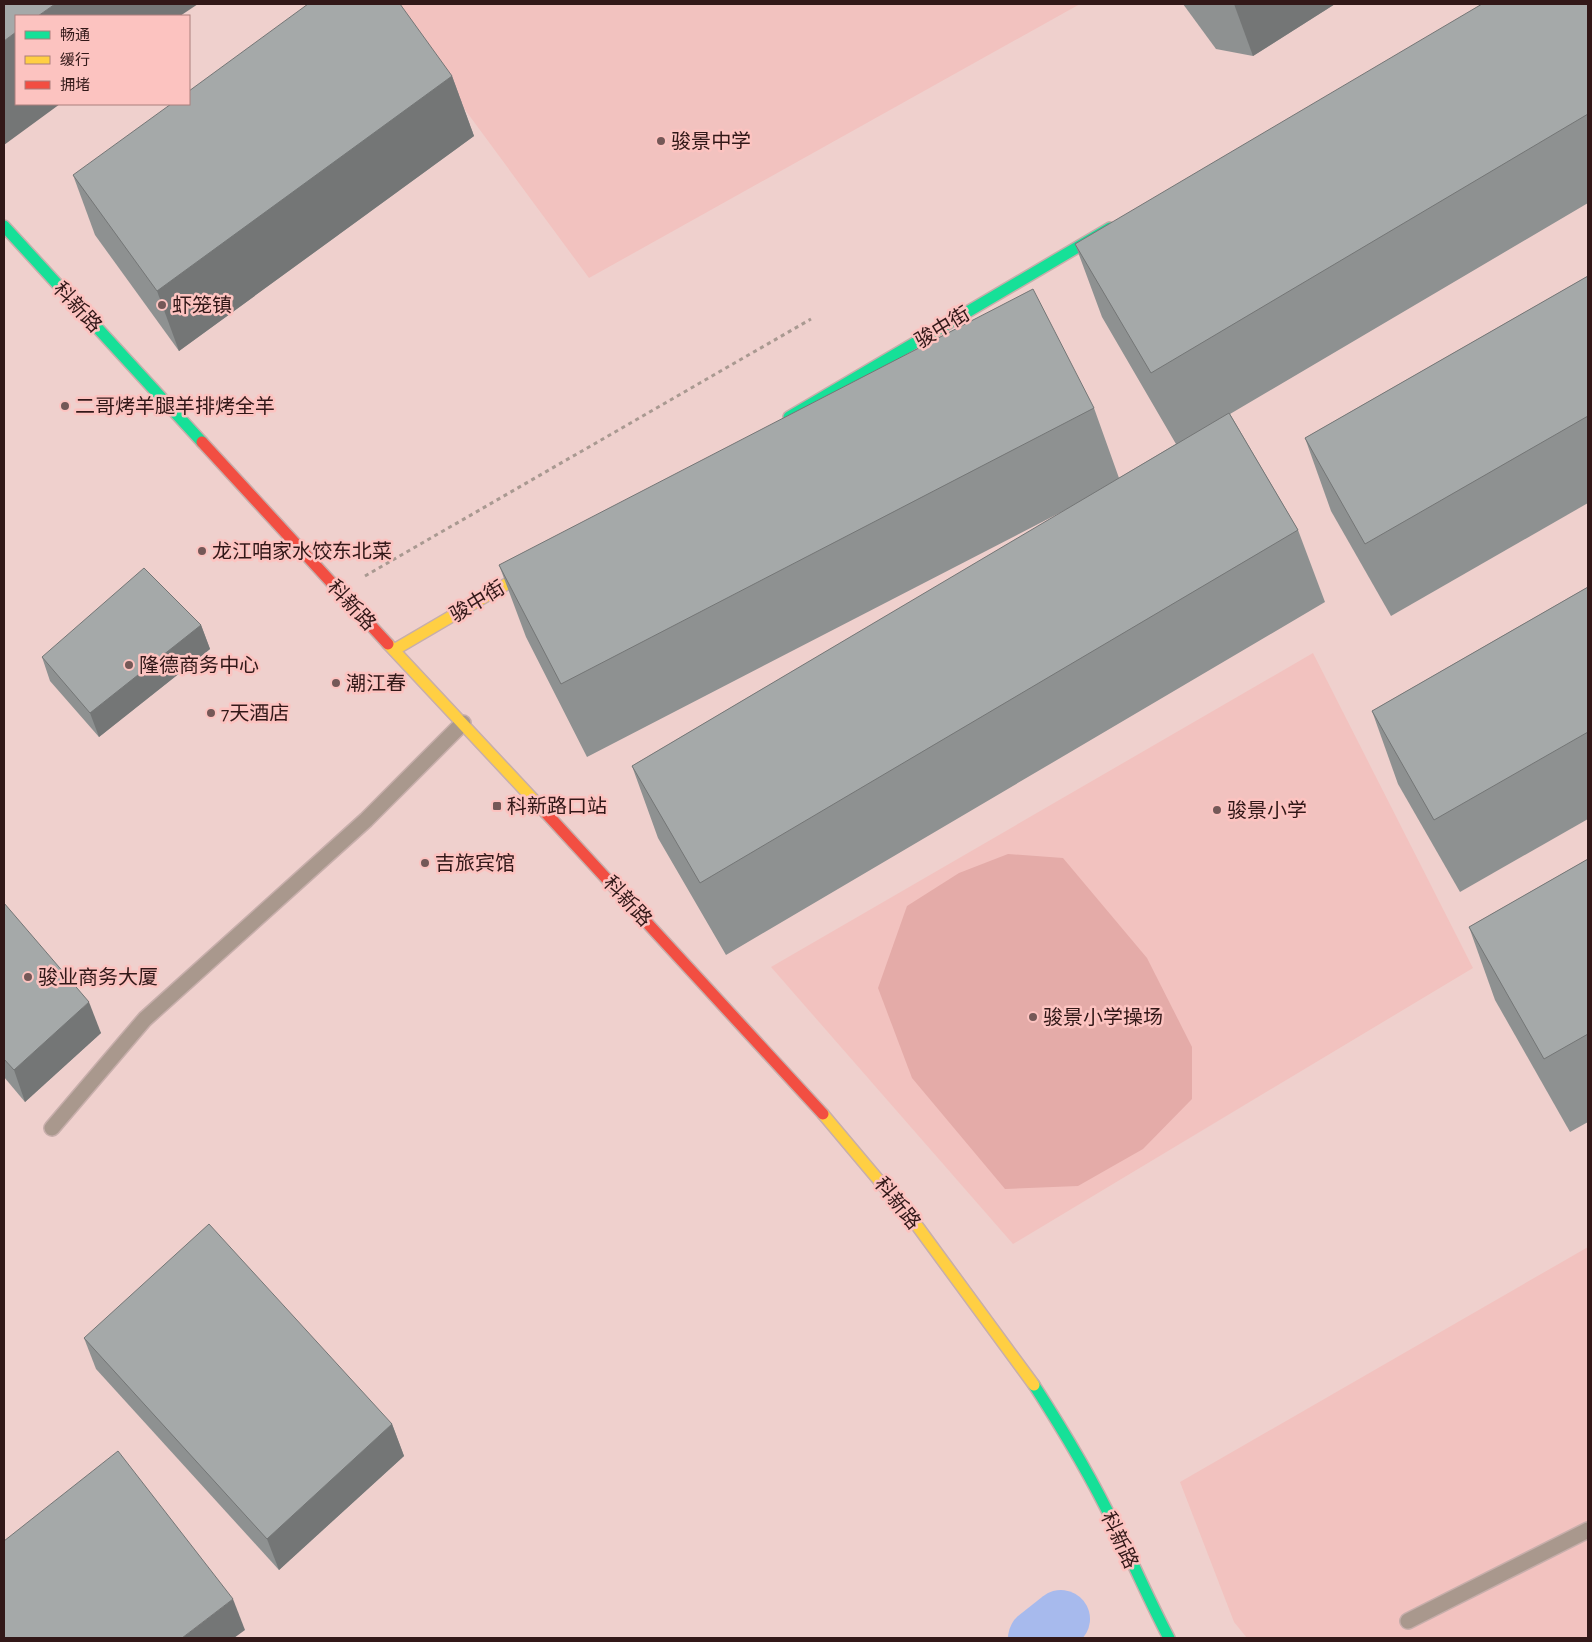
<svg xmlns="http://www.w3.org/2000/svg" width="1592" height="1642" font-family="'Alegreya Sans','Noto Sans SC',sans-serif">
<rect width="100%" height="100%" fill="#efd0cd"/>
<!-- built -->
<g fill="#f2c2bf">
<path d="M 387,4 L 1080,4 L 589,278 Z"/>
<path d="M 1313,653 L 1473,968 L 1013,1244 L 771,967 Z"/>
<path d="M 1588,1247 L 1588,1638 L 1247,1638 L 1234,1622 L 1180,1482 Z"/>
</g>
<!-- green -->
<path fill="#e4aba8" d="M 1008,854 L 1063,858 L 1147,958 L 1192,1047 L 1192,1099 L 1143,1149 L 1078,1186 L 1005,1189 L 912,1078 L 878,988 L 907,906 L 959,873 Z"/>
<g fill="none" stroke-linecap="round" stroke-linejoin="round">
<!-- river -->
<path stroke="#a7baed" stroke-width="58" d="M 1037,1638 L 1061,1619"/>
<!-- lane casing -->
<g stroke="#c7aeab" stroke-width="18">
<g id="lane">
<path d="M 52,1128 L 145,1019 L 366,820 L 463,723"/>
<path d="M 1408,1621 L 1588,1530"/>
</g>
</g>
<!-- fast casing -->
<g stroke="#c7aeab" stroke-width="14">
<g id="fast">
<path d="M 4,226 L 202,442"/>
<path d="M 789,417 L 1110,228"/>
<path d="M 1034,1385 C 1065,1433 1095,1483 1119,1535 C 1136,1569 1151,1604 1169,1638"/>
</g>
</g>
<!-- slow casing -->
<g stroke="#c7aeab" stroke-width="14">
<g id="slow">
<path d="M 388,644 L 546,813"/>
<path d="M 394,650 L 539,565"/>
<path d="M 823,1114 L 918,1227 L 1034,1385"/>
</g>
</g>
<!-- jam casing -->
<g stroke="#c7aeab" stroke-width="14">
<g id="jam">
<path d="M 202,442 L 388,644"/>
<path d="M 546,813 L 823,1114"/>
</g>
</g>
<!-- path -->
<path stroke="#a99991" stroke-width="3" stroke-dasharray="4 4" stroke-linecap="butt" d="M 365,576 L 811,319"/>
<!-- lane -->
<use href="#lane" stroke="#a9988d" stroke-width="15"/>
<!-- fast -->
<use href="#fast" stroke="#16e098" stroke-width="11"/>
<!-- slow -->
<use href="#slow" stroke="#ffcf43" stroke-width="11"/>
<!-- jam -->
<use href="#jam" stroke="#f24e42" stroke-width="11"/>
</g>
<!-- wall -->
<g fill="#8e9191">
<path d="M 1183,4 L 1335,4 L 1253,56 L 1216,49 Z"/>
<path d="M 1588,4 L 1588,203 L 1230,414 L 1298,530 L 1325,602 L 726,955 L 658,838 L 632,766 L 1071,507 L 587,757 L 526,637 L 499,565 L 1094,408 L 1119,478 L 1176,444 L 1102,317 L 1075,244 Z"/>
<path d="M 452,76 L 474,136 L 179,351 L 95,235 L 73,175 Z"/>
<path d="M 1588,276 L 1588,503 L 1391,616 L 1331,511 L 1305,438 Z"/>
<path d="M 1588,587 L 1588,819 L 1460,892 L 1398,784 L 1372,711 Z"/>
<path d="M 201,625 L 210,649 L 99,737 L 50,681 L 42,657 Z"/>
<path d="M 1588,859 L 1588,1122 L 1570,1132 L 1495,1000 L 1469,927 Z"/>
<path d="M 4,903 L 101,1033 L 25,1102 L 4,1077 Z"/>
<path d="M 84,1338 L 392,1424 L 404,1456 L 279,1570 L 96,1369 Z"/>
</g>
<!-- shaded-wall -->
<g fill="#747676">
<path d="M 55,4 L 198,4 L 180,16 L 38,16 Z"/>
<path d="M 1234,4 L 1335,4 L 1253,56 Z"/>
<path d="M 16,32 L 16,104 L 60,104 L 4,145 L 4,41 Z"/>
<path d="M 452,76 L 474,136 L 179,351 L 157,291 Z"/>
<path d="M 201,625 L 210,649 L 99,737 L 90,713 Z"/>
<path d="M 89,1002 L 101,1033 L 25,1102 L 14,1070 Z"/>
<path d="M 392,1424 L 404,1456 L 279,1570 L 267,1539 Z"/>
<path d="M 233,1599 L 245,1630 L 234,1638 L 182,1638 Z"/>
</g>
<!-- building -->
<g fill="#a5a9a9" stroke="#747676">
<path d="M 4,4 L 55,4 L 38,16 L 16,16 L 16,32 L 4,41 Z"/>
<path d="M 308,4 L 400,4 L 452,76 L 157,291 L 73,175 L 171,104 L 189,104 L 189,91 Z"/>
<path d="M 1482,4 L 1588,4 L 1588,114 L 1151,373 L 1075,244 Z"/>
<path d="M 1588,276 L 1588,416 L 1365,544 L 1305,438 Z"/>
<path d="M 1033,289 L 1094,408 L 561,684 L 499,565 Z"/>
<path d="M 1229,413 L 1298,530 L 700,883 L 632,766 Z"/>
<path d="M 144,568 L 201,625 L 90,713 L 42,657 Z"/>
<path d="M 1588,587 L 1588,732 L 1434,820 L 1372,711 Z"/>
<path d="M 1588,859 L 1588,1034 L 1544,1059 L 1469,927 Z"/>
<path d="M 4,903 L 89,1002 L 14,1070 L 4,1059 Z"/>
<path d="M 209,1224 L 392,1424 L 267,1539 L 84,1338 Z"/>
<path d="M 118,1451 L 233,1599 L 182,1638 L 4,1638 L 4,1541 Z"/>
</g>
<!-- markers -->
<g fill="#745857" stroke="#fcc3c0" stroke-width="2">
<circle cx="661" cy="141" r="5"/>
<circle cx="162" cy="305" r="5"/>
<circle cx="65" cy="406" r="5"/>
<circle cx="202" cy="551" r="5"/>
<circle cx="129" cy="665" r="5"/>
<circle cx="336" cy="683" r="5"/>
<circle cx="211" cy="713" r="5"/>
<rect x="492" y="801" width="10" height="10" rx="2.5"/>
<circle cx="1217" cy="810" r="5"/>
<circle cx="425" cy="863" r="5"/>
<circle cx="28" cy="977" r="5"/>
<circle cx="1033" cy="1017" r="5"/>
</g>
<g text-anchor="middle" stroke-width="5" stroke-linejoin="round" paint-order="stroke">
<!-- poi labels -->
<g font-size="20" fill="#321818" stroke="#fcc3c0" text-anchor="start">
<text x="671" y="148">骏景中学</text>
<text x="172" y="312">虾笼镇</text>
<text x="75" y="413">二哥烤羊腿羊排烤全羊</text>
<text x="212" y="558">龙江咱家水饺东北菜</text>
<text x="139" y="672">隆德商务中心</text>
<text x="346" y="690">潮江春</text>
<text x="221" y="720">7天酒店</text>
<text x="507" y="813">科新路口站</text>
<text x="1227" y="817">骏景小学</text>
<text x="435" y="870">吉旅宾馆</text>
<text x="38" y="984">骏业商务大厦</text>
<text x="1043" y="1024">骏景小学操场</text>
</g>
<!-- street labels -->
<g font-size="20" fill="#321818" stroke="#fcc3c0">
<text transform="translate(78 307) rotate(47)" y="7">科新路</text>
<text transform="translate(942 327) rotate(-31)" y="7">骏中街</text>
<text transform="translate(477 601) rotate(-31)" y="7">骏中街</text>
<text transform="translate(352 605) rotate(47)" y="7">科新路</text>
<text transform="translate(628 901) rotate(47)" y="7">科新路</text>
<text transform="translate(898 1203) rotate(51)" y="7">科新路</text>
<text transform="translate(1120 1540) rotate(65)" y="7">科新路</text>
</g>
</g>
<!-- border -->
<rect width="1592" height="1642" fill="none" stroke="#321818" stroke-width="10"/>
<!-- legend -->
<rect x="15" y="15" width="175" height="90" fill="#fcc3c0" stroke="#ab7f7d"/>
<rect x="25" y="31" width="25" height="8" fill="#16e098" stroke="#ab7f7d"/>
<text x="60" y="40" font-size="15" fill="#321818">畅通</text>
<rect x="25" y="56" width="25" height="8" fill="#ffcf43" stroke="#ab7f7d"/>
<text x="60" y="65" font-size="15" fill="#321818">缓行</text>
<rect x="25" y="81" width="25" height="8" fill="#f24e42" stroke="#ab7f7d"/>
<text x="60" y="90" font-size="15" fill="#321818">拥堵</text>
</svg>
